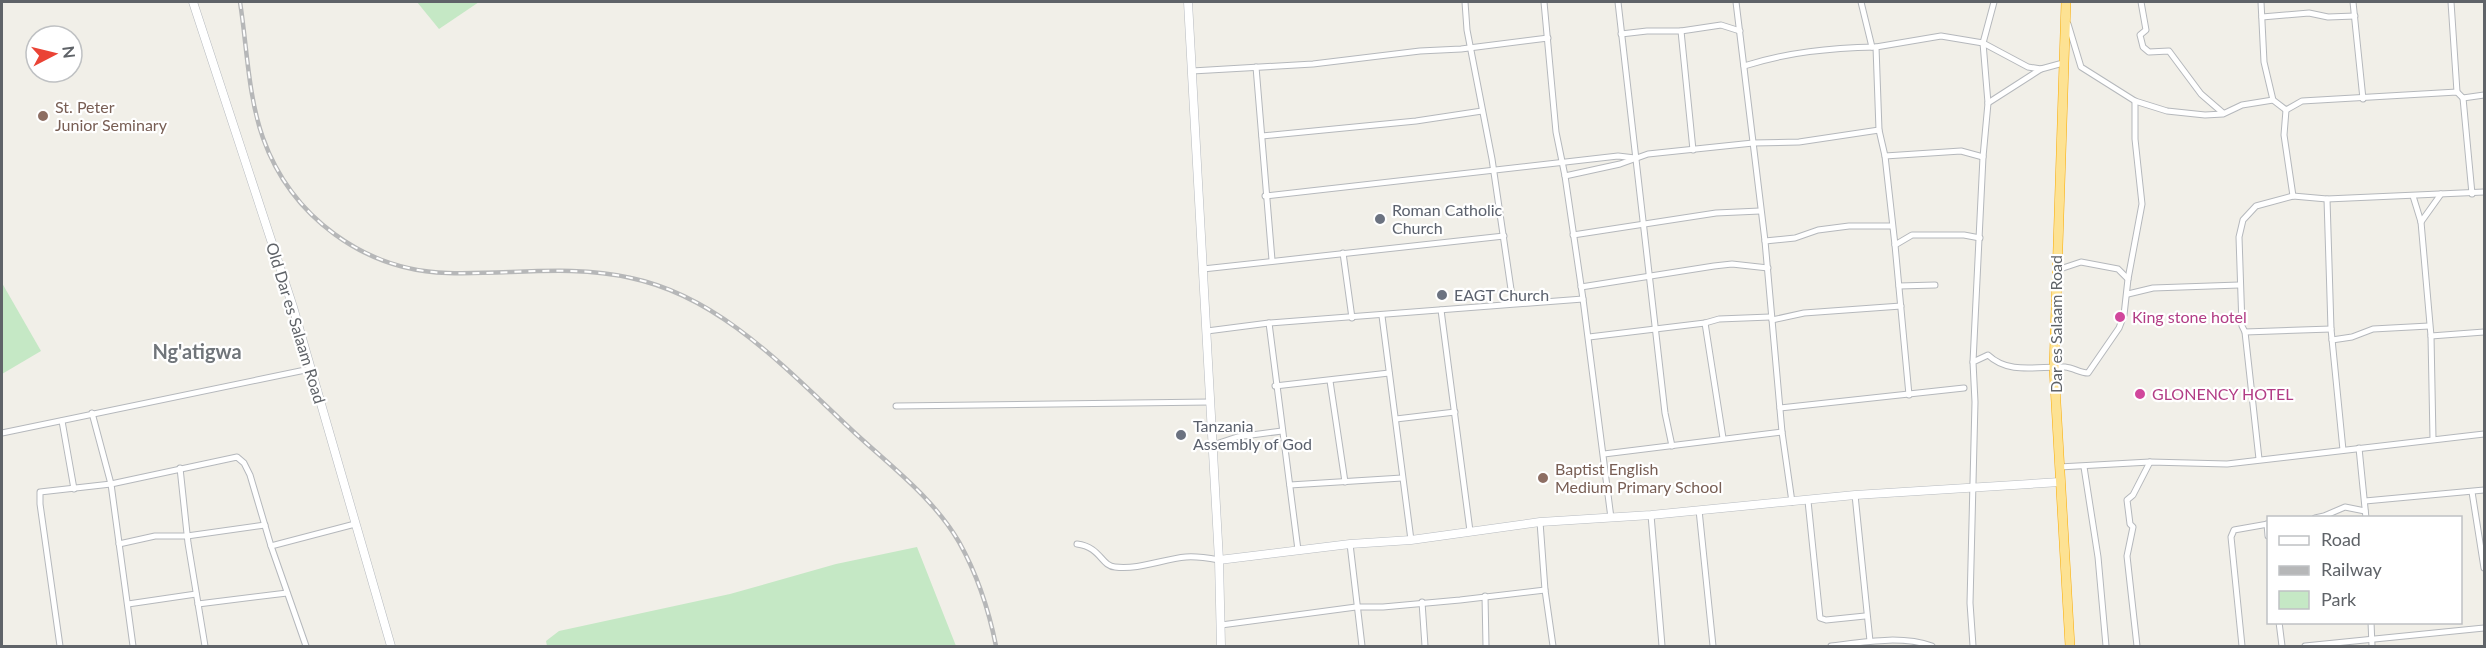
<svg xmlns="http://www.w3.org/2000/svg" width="2486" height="648" font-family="Lato,sans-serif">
<rect width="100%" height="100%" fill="#f1efe8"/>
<!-- green -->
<g fill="#c5e8c5">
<path d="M 417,2 L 479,2 L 439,29 Z"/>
<path d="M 2,283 L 41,351 L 2,374 Z"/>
<path d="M 917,547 L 956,646 L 547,646 L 546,641 L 559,631 L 730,594 L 836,564 Z"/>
</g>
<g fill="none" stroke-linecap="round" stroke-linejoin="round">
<!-- street casing -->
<g stroke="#b5b8bc" stroke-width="7">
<g id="street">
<path d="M 1465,2 L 1467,30 L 1492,159 L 1513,303"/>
<path d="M 1544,2 L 1556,132 L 1565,176 L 1583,299 L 1611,518"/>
<path d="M 1618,2 L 1665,413 L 1672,446"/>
<path d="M 1736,2 L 1765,241 L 1782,432 L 1792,502"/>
<path d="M 1861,2 L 1872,47"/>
<path d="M 2141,2 L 2146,30 L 2140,35 L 2143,47 L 2149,52 L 2169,51 L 2201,94 L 2223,113"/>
<path d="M 2261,2 L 2264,62 L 2273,100"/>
<path d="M 2353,2 L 2363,99"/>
<path d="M 2451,2 L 2457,92"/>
<path d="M 2262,17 L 2309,13 L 2328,17 L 2355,16"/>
<path d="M 2068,24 L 2081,67 L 2135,101 L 2167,111 L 2205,115 L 2223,114 L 2242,105 L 2273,100 L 2286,110 L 2302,101 L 2457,92 L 2463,98 L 2484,95"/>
<path d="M 1681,31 L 1693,150"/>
<path d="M 1621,34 L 1647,31 L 1681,31 L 1721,25 L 1740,31"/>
<path d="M 1744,66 C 1788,52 1830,48 1876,47"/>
<path d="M 1256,67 L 1272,260"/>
<path d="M 1192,71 L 1313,64 L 1420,51 L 1461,49 L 1548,38"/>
<path d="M 2463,98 L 2472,194"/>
<path d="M 1988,103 L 2041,69"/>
<path d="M 2286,110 L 2284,135 L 2293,196"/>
<path d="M 1262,136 L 1416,121 L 1482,111"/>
<path d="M 1885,156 L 1961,151 L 1983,157"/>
<path d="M 1565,176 L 1620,164 L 1648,154 L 1753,143 L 1799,142 L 1879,130"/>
<path d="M 1265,196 L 1618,156 L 1635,158"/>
<path d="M 2413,196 L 2421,222 L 2431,336 L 2433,439"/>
<path d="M 2327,199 L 2331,329 L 2343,450"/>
<path d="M 2421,222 L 2441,194"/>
<path d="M 1573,235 L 1716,213 L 1760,211"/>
<path d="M 1765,241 L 1795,238 L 1818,230 L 1849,226 L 1891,226"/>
<path d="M 1895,245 L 1912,235 L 1964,235 L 1980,238"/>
<path d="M 1343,253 L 1352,318"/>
<path d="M 1203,269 L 1504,236"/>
<path d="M 2128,279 L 2142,204 L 2135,139 L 2135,101"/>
<path d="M 1899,286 L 1935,285"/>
<path d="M 1581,287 L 1714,266 L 1732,264 L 1768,268"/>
<path d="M 2128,294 L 2153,288 L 2239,285"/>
<path d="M 1441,310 L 1470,531"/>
<path d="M 1382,316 L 1411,540"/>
<path d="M 1772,320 L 1804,313 L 1901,306"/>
<path d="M 1269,323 L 1298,550"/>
<path d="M 1705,323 L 1723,438"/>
<path d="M 1207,331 L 1269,323 L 1583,299"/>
<path d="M 2245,332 L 2331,329"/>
<path d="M 2431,336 L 2484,332"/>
<path d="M 1589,337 L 1705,323 L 1719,319 L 1770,317"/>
<path d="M 2332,340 L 2352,337 L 2373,329 L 2429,326"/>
<path d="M 1973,362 L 1983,157 L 1988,103 L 1983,43 L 1994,2"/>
<path d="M 1330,381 L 1345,482"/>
<path d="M 1275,386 L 1389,373"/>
<path d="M 1909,395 L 1895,245 L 1885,156 L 1879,130 L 1876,47 L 1941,36 L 1983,43 L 2028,67 L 2041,69 L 2063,63"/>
<path d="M 896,406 L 1210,402"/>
<path d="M 1780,408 L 1964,388"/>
<path d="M 92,413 L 111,484 L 133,646"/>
<path d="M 1396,419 L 1455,412"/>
<path d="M 62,421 L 74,489"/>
<path d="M 2,433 L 310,369"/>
<path d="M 1213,445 L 1237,437 L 1282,431"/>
<path d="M 2359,448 L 2366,518"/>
<path d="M 1604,454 L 1782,432"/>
<path d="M 2259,459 L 2245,332 L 2242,326 L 2239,237 L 2243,220 L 2256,206 L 2293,196 L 2327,199 L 2484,192"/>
<path d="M 2059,467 L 2150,462 L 2227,464 L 2484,434"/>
<path d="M 2084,467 L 2098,557 L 2106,646"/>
<path d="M 180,468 L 188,543 L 205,646"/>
<path d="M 1290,485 L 1402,478"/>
<path d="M 2472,492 L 2484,568"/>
<path d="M 1855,495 L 1870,641"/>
<path d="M 1808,501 L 1820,618 L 1826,620 L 1865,616"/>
<path d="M 2365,501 L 2484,490"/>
<path d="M 1699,510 L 1713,646"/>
<path d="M 1651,515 L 1662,646"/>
<path d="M 2315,518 L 2324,516 L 2345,507 L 2365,511"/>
<path d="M 1540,522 L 1545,590 L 1553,646"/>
<path d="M 2267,524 L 2268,536"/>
<path d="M 119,544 L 155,536 L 187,536 L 265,525"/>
<path d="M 1077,544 C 1101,547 1101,566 1115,567 C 1139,570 1163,559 1186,557 C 1197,556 1208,558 1219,560"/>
<path d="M 1350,544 L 1362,646"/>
<path d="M 271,546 L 355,524"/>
<path d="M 1485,596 L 1486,646"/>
<path d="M 1422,602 L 1425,646"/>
<path d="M 128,604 L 196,594"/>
<path d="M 198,604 L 287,593"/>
<path d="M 2279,622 L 2282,646"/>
<path d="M 2371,622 L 2372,646"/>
<path d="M 1221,625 L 1356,607 L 1383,607 L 1460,600 L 1545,590"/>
<path d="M 60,646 L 40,504 L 40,492 L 111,484 L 237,457 L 244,463 L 250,475 L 271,546 L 306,646"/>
<path d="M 1831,646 C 1864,642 1901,635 1932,646"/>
<path d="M 1973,646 L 1970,603 L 1975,402 L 1973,362 L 1988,355 C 2009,375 2038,366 2065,367 C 2074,368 2080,373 2088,373 L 2119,328 L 2124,315 L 2128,279 L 2118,269 L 2081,262 L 2057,270"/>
<path d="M 2137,646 L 2127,556 L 2133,527 L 2130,524 L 2127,500 L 2133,495 L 2150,462"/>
<path d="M 2242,646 L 2231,537 L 2234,530 L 2268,524"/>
<path d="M 2305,646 L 2484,628"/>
</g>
</g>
<!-- secondary casing -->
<g stroke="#b6babf" stroke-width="9">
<g id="secondary">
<path d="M 193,2 L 293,307 L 391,646"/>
<path d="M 1188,2 L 1219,560 L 1221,646"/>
<path d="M 1219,560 L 1350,544 L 1411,540 L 1540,522 L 1651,515 L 1855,495 L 2060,482"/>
</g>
</g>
<!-- highway casing -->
<g stroke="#f9ab00" stroke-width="10">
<path id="highway" d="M 2066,2 L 2054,368 L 2070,646"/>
</g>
<!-- street -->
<use href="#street" stroke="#fff" stroke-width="5"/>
<!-- secondary -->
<use href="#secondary" stroke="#fff" stroke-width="8"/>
<!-- highway -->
<use href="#highway" stroke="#fde293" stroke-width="9"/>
<!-- rail casing -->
<g stroke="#b6b7b8" stroke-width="4.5">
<path id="rail" d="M 240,2 C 247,46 248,96 263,138 C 291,217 365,271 448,273 C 509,275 571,264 631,278 C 722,297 790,373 856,434 C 892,467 934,499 959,542 C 977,574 989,611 996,646"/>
</g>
<!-- rail -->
<use href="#rail" stroke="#fff" stroke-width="2" stroke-dasharray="7" stroke-linecap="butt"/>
</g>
<!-- markers -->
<g fill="#8d6e63" stroke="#fff" stroke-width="2">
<circle cx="43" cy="116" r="6"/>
<circle cx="1543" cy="478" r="6"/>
</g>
<g fill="#6b7280" stroke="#fff" stroke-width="2">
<circle cx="1380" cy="219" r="6"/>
<circle cx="1442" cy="295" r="6"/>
<circle cx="1181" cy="435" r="6"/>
</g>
<g fill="#d1479c" stroke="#fff" stroke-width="2">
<circle cx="2120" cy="317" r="6"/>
<circle cx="2140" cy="394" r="6"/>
</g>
<g text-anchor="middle" stroke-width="4.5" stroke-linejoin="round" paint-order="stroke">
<!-- education labels -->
<g font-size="16" fill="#785e54" stroke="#fff" text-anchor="start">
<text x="55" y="113">St. Peter<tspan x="55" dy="18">Junior Seminary</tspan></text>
<text x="1555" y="475">Baptist English<tspan x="1555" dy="18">Medium Primary School</tspan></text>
</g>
<!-- worship labels -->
<g font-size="16" fill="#5b616d" stroke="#fff" text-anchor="start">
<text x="1392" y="216">Roman Catholic<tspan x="1392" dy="18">Church</tspan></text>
<text x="1454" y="301">EAGT Church</text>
<text x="1193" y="432">Tanzania<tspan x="1193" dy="18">Assembly of God</tspan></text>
</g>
<!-- hotel labels -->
<g font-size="16" fill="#b23c85" stroke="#fff" text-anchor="start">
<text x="2132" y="323">King stone hotel</text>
<text x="2152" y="400">GLONENCY HOTEL</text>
</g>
<!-- street labels -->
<g font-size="16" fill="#5f6368" stroke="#fff">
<text transform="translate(296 323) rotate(73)" y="6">Old Dar es Salaam Road</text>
<text transform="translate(2056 324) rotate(-90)" y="6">Dar es Salaam Road</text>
</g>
<!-- quarter labels -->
<g font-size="20" font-weight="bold" fill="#70757a" stroke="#fff">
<text x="197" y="359">Ng'atigwa</text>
</g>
</g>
<!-- border -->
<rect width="2486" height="648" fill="none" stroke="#5f6368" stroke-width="6"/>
<!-- legend -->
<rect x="2267" y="516" width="195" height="108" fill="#ffffff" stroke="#bfc1c3" stroke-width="1.5"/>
<rect x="2279" y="536" width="30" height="9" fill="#ffffff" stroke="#bfc1c3" stroke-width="1.5"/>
<text x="2321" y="546" font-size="18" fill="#5f6368">Road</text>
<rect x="2279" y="566" width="30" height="9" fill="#b6b7b8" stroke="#bfc1c3" stroke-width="1.5"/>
<text x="2321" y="576" font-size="18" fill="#5f6368">Railway</text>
<rect x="2279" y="591" width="30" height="18" fill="#c5e8c5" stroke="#bfc1c3" stroke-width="1.5"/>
<text x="2321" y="606" font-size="18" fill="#5f6368">Park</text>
<!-- north arrow -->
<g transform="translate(54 54) rotate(83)"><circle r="28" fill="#ffffff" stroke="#bfc1c3" stroke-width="1.5"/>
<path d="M0-4.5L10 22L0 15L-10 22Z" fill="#ea4335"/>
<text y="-9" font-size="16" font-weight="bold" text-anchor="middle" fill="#5f6368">N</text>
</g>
</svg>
